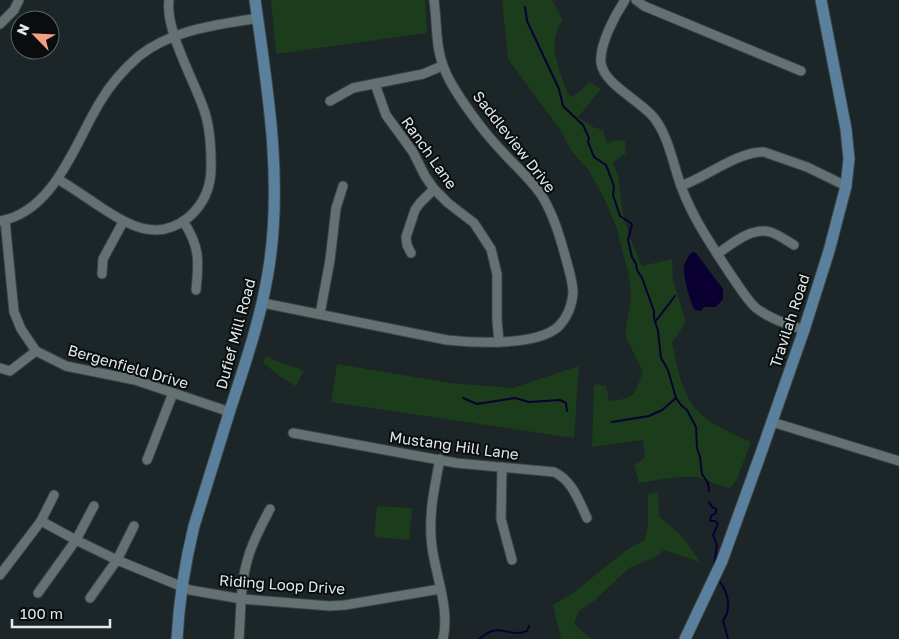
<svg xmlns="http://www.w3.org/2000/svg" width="899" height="639" font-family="'Golos Text',sans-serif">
<rect width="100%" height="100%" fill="#1c2527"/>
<!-- green -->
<g fill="#1b3d1b">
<path d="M 271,0 L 425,0 L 427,33 L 276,54 Z"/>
<path d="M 502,0 L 552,0 L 563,20 C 545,41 560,72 568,94 L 573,97 L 590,82 L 601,89 L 578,117 L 593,127 L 603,130 L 607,143 L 619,140 L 625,141 L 626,153 L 613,163 C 621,180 619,188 622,206 C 624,226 634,247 642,266 L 672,259 L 673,280 L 686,322 L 672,343 C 685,407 692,416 751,442 L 737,479 L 730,488 C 719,486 710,481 700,478 C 685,474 655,481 639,483 L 634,465 L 645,458 L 643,440 L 592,447 L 594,384 L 606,386 L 609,401 C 635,399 634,395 643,372 L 625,335 L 631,299 L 629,276 L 617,229 L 604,198 L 588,169 L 572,152 L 559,128 L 508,59 Z"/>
<path d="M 266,356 C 278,363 291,365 304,371 L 296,386 L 281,377 L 263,363 Z"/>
<path d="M 337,364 L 450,383 L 513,388 L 579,366 L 574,438 L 331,402 Z"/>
<path d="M 658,492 L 659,516 L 681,535 L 700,562 L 664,550 L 655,557 L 629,568 L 595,600 L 579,611 L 574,624 L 591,639 L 561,639 L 553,605 L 573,593 L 628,549 L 645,540 L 648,524 L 648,494 Z"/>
<path d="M 377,506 L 412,508 L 409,540 L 374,537 Z"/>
</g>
<!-- water -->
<path fill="#0a0132" d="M 692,252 L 696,253 L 723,289 L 723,299 L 716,307 L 704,307 L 701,311 L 695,310 C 690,303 683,275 684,267 C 685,261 688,256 692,252 Z"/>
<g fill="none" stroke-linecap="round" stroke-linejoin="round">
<!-- stream -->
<g stroke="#0a0132" stroke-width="2">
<path d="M 525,7 L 527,21 L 559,89 L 563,106 L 583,125 L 589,138 L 588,142 L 594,157 L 606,165 L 614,186 L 613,195 L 620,216 L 632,224 L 628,240 L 632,257 L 636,264 L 637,270 L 642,278 L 654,311 L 654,318 L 658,331 L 661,358 L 668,370 L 676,398 L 681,405 L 687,410 L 696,427 L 697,448 L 700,457 L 702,474 L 708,483 L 709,491"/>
<path d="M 655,322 L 675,296"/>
<path d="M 463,398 L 477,404 L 515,398 L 529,402 L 560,400 L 566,403 L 567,411"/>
<path d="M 612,422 L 649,416 L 662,410 L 676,398"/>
<path d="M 709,502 L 712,507 L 716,509 L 716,513 L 711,516 L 710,521 L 715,521 L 718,524 L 713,535 L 717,545 L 714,566"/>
<path d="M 719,581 C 728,591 732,610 723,620 L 728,639"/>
<path d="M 479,639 C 501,620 507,639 527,631 L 529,626"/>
</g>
<!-- minor casing -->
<g stroke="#3b4344" stroke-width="11">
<g id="minor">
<path d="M 625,0 C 615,15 599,45 601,63 C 604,85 642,101 655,119 C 669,138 673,164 681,186 C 693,219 712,246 731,275 C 739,286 746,299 756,308 C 770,319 788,324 804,330"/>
<path d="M 636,0 L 644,6 L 801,71"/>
<path d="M 0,24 L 14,10 L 19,0"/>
<path d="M 375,84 L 386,115 L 413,152 L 425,176 L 434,189 L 448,203 L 474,223 L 491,249 L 497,274 L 497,320 L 499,342"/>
<path d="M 330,101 L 353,88 L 423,74 L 442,66"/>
<path d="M 58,179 C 72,188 86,197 99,206 C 128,225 157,243 189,217 C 205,203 212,184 211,163 C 211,145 210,125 203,107 C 193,78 165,30 169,0"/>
<path d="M 681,186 C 706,177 739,151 764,152 L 807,167 L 846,186"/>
<path d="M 5,220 L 14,312 L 21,329 L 36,351 L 66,366 L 135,380 L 230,412"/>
<path d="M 0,221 C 54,212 75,143 100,102 C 110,85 124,69 139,56 C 173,29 217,25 258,18"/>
<path d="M 183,221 C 200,246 199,261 196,290"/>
<path d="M 411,253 L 407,245 L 406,237 L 415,210 L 420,203 L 434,189"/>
<path d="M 717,254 C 732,244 751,227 770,232 C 778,234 787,241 794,245"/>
<path d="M 102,274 L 103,259 L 123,222"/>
<path d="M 263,303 L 447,340 C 475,343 536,346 558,327 C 567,318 572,305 573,293 C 573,282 569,270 566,259 C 560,237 554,216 542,196 C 530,178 513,164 499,148 C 483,131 461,101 450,81 C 434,52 438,30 434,0"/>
<path d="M 320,314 L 330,260 L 336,208 L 343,186"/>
<path d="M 0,368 L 10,371 L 36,351"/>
<path d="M 772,422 L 899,461"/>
<path d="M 293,433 L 456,463 L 554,472 C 572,480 579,501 587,518"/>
<path d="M 440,459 C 434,489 428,517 432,547 C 436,577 450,609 443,639"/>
<path d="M 147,460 L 173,393"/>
<path d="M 502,467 L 501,519 L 512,560"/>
<path d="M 41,521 L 76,540 L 117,560 L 190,590 L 242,599 L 330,606 L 345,605 L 440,589"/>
<path d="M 0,575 L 41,521 L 54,495"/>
<path d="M 38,593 L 76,540 L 94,506"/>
<path d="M 90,598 L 117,560 L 134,526"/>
<path d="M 239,639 C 241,612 240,584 248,558 C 253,540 262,524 270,509"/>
</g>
</g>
<!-- major casing -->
<g stroke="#3b4344" stroke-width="13">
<g id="major">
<path d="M 177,639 C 179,600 185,563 194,526 C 206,487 218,448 230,410 C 246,361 263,312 270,260 C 282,173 267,86 255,0"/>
<path d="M 685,639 L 722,561 L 761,453 L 804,330 L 829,251 L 846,186 L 849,159 L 846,129 L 821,0"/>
</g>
</g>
<!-- minor -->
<use href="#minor" stroke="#657072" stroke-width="9"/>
<!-- major -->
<use href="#major" stroke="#5a809e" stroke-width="11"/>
</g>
<g text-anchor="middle" stroke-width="4" stroke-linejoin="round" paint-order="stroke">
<!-- street labels -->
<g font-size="15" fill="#e3e9ea" stroke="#090d0e">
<text transform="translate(514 142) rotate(52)" y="5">Saddleview Drive</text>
<text transform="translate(429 153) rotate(55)" y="5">Ranch Lane</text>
<text transform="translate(790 321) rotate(-72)" y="5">Travilah Road</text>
<text transform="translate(236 334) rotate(-75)" y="5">Dufief Mill Road</text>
<text transform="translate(128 367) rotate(16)" y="5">Bergenfield Drive</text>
<text transform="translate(454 446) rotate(8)" y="5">Mustang Hill Lane</text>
<text transform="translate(282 585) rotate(4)" y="5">Riding Loop Drive</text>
</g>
</g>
<!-- north arrow -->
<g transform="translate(35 35) rotate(294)"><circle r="24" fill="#090d0e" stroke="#606566"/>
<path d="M0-4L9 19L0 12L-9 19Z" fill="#f2a081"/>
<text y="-8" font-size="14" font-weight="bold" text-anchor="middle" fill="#e3e9ea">N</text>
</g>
<!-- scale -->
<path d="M12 619v8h98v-8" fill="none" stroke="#e3e9ea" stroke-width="2.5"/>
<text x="20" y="619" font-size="15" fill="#e3e9ea" stroke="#090d0e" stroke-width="4" paint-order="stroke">100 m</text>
</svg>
